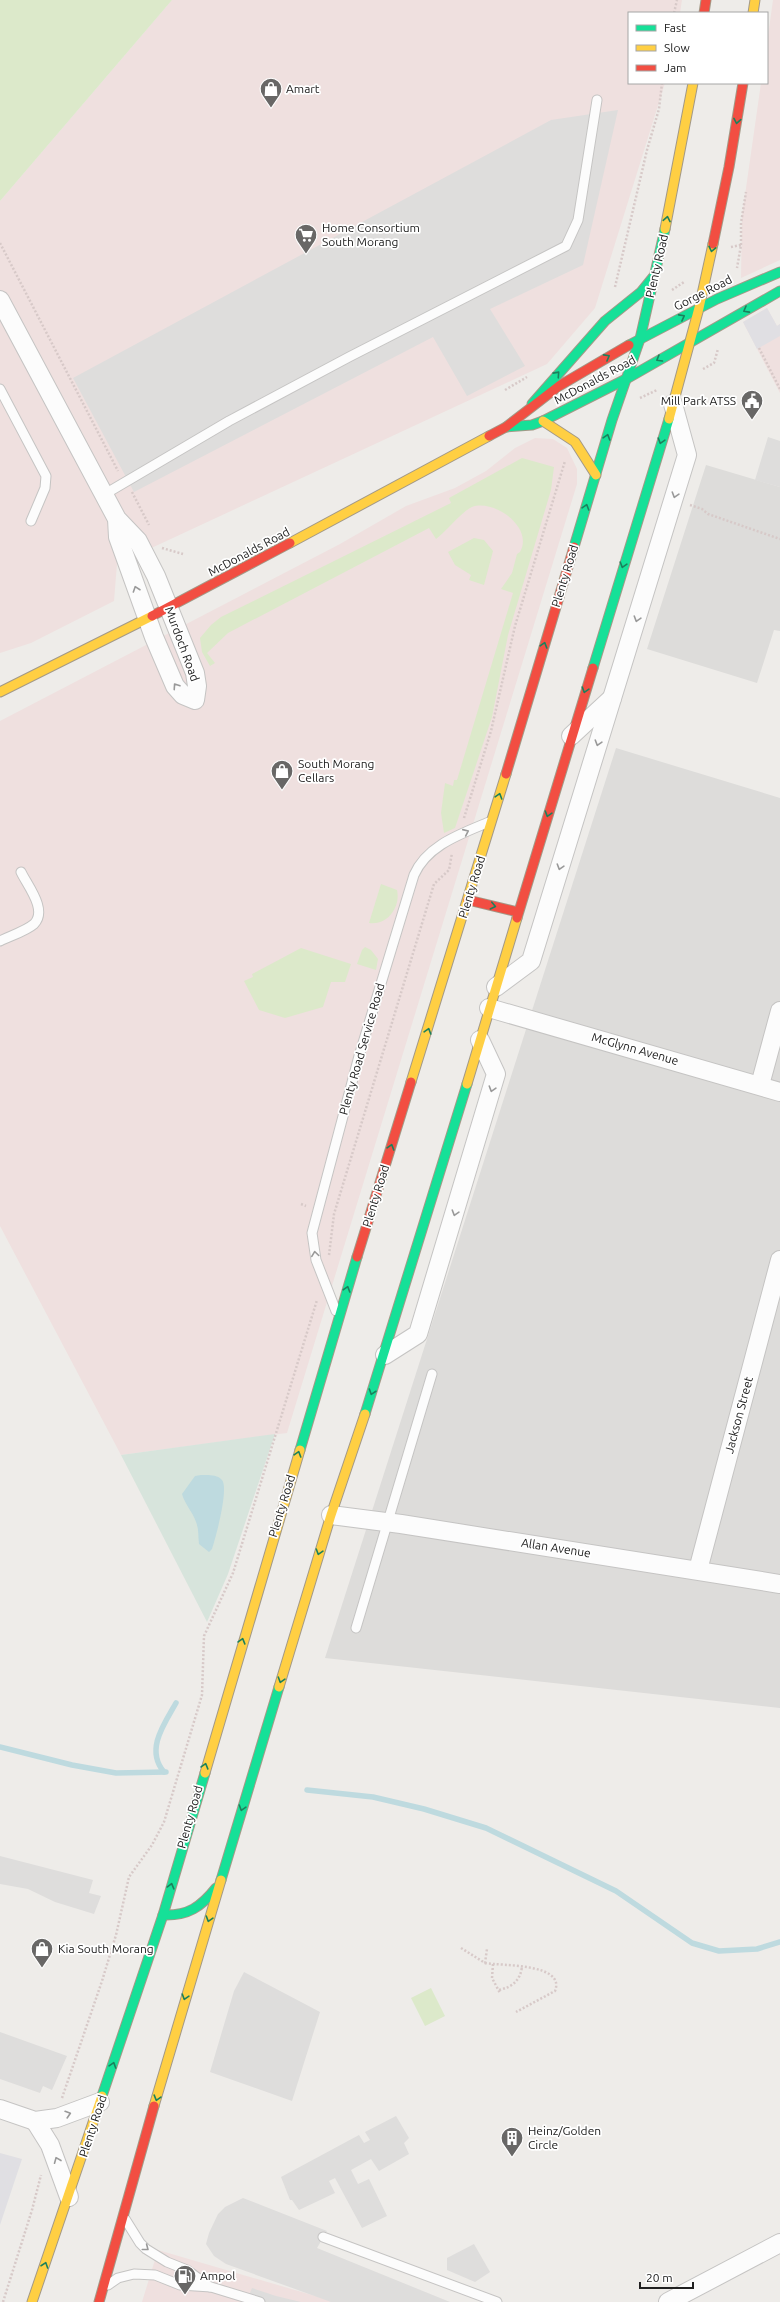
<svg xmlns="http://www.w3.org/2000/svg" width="780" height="2302" font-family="Ubuntu,sans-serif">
<rect width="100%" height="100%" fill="#eeece9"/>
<!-- residential -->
<g fill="#dddcda">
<path d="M 706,465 L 780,487 L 780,631 L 774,630 L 757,683 L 647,649 Z"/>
<path d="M 616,748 L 780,798 L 780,1708 L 325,1658 Z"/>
</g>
<!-- commercial -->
<g fill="#efe0df">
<path d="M 172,0 L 682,0 L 680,13 L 629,13 L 629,83 L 665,83 L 595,308 L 547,364 L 117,564 L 114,601 L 31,643 L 0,653 L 0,201 Z"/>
<path d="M 773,0 L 780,0 L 780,260 L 741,278 L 742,216 L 761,83 L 767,83 L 767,43 Z"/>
<path d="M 767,308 L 777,326 L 780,324 L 780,393 L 743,322 Z"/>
<path d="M 535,438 L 553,439 L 567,448 L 577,469 L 577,484 L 287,1433 L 121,1455 L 0,1226 L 0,721 L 340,544 L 406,506 L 455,488 L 486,471 L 515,448 Z"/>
<path d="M 158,2250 L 336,2302 L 142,2302 Z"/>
</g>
<!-- grass -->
<g fill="#dce9ca">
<path d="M 0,0 L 172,0 L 0,201 Z"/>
<path d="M 522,458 L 554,467 L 551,490 L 508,635 L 492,717 L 455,828 L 444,833 L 441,813 L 445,783 L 453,786 L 454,780 L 457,780 L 513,593 L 501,589 L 512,573 L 517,554 L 520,552 C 534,527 494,499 472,507 C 461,512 447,531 436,539 L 429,528 L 228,633 L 207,653 L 215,663 L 210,666 L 202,652 L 200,638 L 211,625 L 221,617 L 451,503 L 449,498 Z"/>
<path d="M 474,538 L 484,540 L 493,551 L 484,585 L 469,580 L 471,575 L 455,565 L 448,552 Z"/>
<path d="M 381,884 L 397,890 C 401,907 387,926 369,923 Z"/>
<path d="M 365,947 L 371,950 L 378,959 L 376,970 L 357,964 L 362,950 Z"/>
<path d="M 301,948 L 351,964 L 345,982 L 331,982 L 323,1007 L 285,1018 L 259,1010 L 244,981 L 253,977 L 252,974 Z"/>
<path d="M 431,1988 L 445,2016 L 425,2026 L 411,1998 Z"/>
</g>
<!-- wetland -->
<path fill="#d7e4dc" d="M 275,1434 L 228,1574 L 207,1622 L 121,1455 Z"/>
<!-- parking -->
<g fill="#dedddc">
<path d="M 618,110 L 583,265 L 490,309 L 525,366 L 467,396 L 433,337 L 134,492 L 73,378 L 551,120 Z"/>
<path d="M 768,437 L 780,441 L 780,487 L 755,480 Z"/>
<path d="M 0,1856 L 93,1880 L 89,1893 L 101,1896 L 94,1914 L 55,1902 L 28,1889 L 0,1884 Z"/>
<path d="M 244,1972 L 320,2012 L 292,2101 L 210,2072 L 234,1991 Z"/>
<path d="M 0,2032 L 67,2056 L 52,2090 L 43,2086 L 40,2093 L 0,2079 Z"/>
<path d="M 396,2116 L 409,2138 L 404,2143 L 409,2154 L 379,2171 L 371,2159 L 351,2170 L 358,2184 L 369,2179 L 387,2216 L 362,2228 L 335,2178 L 329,2181 L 335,2193 L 299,2210 L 292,2200 L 290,2200 L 281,2177 L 359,2135 L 364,2143 L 370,2140 L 365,2132 Z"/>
<path d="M 243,2198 L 327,2231 L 317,2248 L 450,2302 L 331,2302 L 226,2264 L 214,2256 L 206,2244 L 209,2233 L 218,2214 L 225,2207 Z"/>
<path d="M 474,2244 L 490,2272 L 475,2282 L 447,2270 L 447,2258 Z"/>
<path d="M 252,2288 L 276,2296 L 301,2302 L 246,2302 Z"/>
</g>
<!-- plaza -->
<g fill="#e0dfe3">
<path d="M 767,308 L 777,326 L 780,324 L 780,336 L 757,349 L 743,322 Z"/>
<path d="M 0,2153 L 22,2159 L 0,2225 Z"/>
</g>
<!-- water -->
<path fill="#bedadf" d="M 201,1475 C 207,1475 217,1474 222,1480 C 229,1488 216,1537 212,1549 L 209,1552 L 199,1544 C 198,1536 199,1529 196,1522 C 193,1512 185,1505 182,1494 L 195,1476 Z"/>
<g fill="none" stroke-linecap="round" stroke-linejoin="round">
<!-- stream -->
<g stroke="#bedadf" stroke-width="5.5">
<path d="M 0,1747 L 72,1765 L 116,1773 L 166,1772"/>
<path d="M 164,1772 C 145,1750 164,1724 176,1703"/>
<path d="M 307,1790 L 373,1797 L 424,1809 L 486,1828 L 616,1891 L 692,1943 L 719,1951 L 757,1949 L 780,1942"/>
</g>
<!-- lane casing -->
<g stroke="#c5c4c3" stroke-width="11">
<g id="lane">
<path d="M 0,389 L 46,476 L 45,488 L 31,521"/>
<path d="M 105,494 L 229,421 L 349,357 L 566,246 L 578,220 L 597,100"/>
<path d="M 0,941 C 10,936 26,931 34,924 C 48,910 27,885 21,872"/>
<path d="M 336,1311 L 316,1260 L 312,1233 L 359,1056 L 414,875 C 427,845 461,834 489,822"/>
<path d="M 356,1628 L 432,1374"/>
<path d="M 125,2219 L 140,2243 L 146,2249 L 167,2262 L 187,2270 L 210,2287"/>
<path d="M 323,2237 L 497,2302"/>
<path d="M 108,2285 L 118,2278 L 134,2274 L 155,2275 L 180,2285 L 211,2287 L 260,2302"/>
</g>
</g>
<!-- street casing -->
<g stroke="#c5c4c3" stroke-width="20">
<g id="street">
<path d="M 0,300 L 117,519 L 138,541 L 156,576 L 195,673 L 197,686 L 195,700 L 183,695 L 175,686 L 154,637 L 118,537 L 117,519"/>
<path d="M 571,736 L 612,698"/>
<path d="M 496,987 L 531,961 L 687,455 L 673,404"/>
<path d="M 489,1008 L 780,1092"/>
<path d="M 760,1085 L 780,1011"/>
<path d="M 385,1355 L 418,1334 L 496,1074 L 480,1040"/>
<path d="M 331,1515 L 401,1524 L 780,1584"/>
<path d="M 698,1570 L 780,1260"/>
<path d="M 0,2109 L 35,2121 L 57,2118 L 100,2102"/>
<path d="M 35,2121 L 50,2145 L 69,2197"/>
<path d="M 668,2302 L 780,2243"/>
</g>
</g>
<!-- fast casing -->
<g stroke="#a39987" stroke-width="11">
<g id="fast">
<path d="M 629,345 L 717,299 L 780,272"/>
<path d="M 532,404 L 605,321 L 641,292 L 654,276"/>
<path d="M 506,427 L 532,425 L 543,421 L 628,378 L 780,291"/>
<path d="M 574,547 L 612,420 L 640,339 L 665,229"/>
<path d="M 593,668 L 669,419"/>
<path d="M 365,1414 L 467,1084"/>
<path d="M 300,1450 L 357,1257"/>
<path d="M 221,1880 L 279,1687"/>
<path d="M 163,1915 C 188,1916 201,1907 216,1888"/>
<path d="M 102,2096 L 163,1915 L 205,1773"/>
</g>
</g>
<!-- slow casing -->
<g stroke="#a39987" stroke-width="11">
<g id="slow">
<path d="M 753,13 L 755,0"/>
<path d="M 665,229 L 693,83"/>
<path d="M 669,419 L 699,308 L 713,244"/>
<path d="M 543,421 L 575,442 L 596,475"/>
<path d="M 290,543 L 489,436"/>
<path d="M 0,692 L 152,616"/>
<path d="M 411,1082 L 506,774"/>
<path d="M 467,1084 L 517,918"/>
<path d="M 279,1687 L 331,1515 L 365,1414"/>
<path d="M 205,1773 L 300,1450"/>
<path d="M 154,2106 L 221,1880"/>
<path d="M 32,2302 L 102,2096"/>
</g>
</g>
<!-- jam casing -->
<g stroke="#a39987" stroke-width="11">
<g id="jam">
<path d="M 704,13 L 706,0"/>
<path d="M 713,244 L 729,167 L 743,83"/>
<path d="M 489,436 L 506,427 L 559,386 L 629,345"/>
<path d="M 152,616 L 290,543"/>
<path d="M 506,774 L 574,547"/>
<path d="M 468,900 L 518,912"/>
<path d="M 517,918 L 593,668"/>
<path d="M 357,1257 L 411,1082"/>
<path d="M 99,2302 L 154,2106"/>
</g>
</g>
<!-- path -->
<g stroke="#d7c9c8" stroke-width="2.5" stroke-dasharray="2 2" stroke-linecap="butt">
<path d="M 674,13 L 677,0"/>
<path d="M 0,243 L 118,471"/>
<path d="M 741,245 L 741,223 L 746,192"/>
<path d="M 731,247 L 741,245 L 737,268"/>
<path d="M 615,287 L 647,150 L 659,109 L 662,83"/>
<path d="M 672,290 L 684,282"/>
<path d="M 759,348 L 780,389"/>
<path d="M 703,369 L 714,363 L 718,349"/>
<path d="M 505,390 L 527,377"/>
<path d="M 640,398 L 657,390"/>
<path d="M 132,492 L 149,525"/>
<path d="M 690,505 L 702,509 L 708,514 L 780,539"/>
<path d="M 162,548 L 183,554"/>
<path d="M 464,818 L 491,731 L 515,626 L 565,461"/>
<path d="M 301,1204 L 306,1206"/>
<path d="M 329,1255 L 334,1214 L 434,884 L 449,870 L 452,853"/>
<path d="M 461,1948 L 485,1963 L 487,1949"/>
<path d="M 485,1963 C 501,1966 566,1963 555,1991 L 516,2012"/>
<path d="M 493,1964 L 492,1978 L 500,1993"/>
<path d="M 499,1990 C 512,1987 520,1981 522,1967"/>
<path d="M 62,2098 L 102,1981 L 116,1935 L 129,1877 L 152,1845 L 164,1822 L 202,1695 L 204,1636 L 233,1573 L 317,1300"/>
<path d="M 3,2302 L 32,2210 L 41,2175"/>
</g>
<!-- lane -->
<use href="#lane" stroke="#fcfcfc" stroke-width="9"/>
<!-- street -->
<use href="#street" stroke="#fcfcfc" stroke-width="18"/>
<!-- fast -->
<use href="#fast" stroke="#16e098" stroke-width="9"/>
<!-- slow -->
<use href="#slow" stroke="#ffcf43" stroke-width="9"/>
<!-- jam -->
<use href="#jam" stroke="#f24e42" stroke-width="9"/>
</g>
<!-- one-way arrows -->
<defs><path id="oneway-chevron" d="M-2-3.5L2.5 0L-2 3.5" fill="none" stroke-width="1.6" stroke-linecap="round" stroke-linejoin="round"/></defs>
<g stroke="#1b805c">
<use href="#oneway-chevron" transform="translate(737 121) rotate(100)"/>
<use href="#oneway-chevron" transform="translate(667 219) rotate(-79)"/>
<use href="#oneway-chevron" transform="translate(712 249) rotate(102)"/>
<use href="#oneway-chevron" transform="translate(746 310) rotate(151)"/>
<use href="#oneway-chevron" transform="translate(682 317) rotate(-28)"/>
<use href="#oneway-chevron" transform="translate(607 357) rotate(-29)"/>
<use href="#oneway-chevron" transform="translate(659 359) rotate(150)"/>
<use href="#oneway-chevron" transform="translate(557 374) rotate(-48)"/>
<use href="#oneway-chevron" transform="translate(607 437) rotate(-73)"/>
<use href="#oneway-chevron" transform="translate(661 441) rotate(107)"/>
<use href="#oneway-chevron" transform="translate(586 507) rotate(-73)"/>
<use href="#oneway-chevron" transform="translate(623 565) rotate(107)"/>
<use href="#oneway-chevron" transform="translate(544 645) rotate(-73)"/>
<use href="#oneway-chevron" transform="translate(585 690) rotate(107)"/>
<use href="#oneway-chevron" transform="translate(499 796) rotate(-73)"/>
<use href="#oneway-chevron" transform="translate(548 814) rotate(107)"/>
<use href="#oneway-chevron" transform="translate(493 906) rotate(13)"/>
<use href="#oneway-chevron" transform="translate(428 1031) rotate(-73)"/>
<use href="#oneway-chevron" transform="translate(391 1147) rotate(-73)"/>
<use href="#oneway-chevron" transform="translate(347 1289) rotate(-73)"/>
<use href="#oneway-chevron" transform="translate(372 1392) rotate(109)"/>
<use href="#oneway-chevron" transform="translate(298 1454) rotate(-73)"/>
<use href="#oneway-chevron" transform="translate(319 1552) rotate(107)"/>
<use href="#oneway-chevron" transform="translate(242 1641) rotate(-74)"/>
<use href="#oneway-chevron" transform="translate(281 1680) rotate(107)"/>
<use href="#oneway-chevron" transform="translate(205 1766) rotate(-74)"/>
<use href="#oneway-chevron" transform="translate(242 1808) rotate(107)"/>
<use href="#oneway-chevron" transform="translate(171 1886) rotate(-75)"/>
<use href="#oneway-chevron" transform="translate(209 1919) rotate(107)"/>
<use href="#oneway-chevron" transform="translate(185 1997) rotate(107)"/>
<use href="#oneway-chevron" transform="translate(113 2065) rotate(-72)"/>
<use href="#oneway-chevron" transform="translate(157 2098) rotate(106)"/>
<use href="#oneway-chevron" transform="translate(45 2265) rotate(-71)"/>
</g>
<g stroke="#999">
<use href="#oneway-chevron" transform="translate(675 495) rotate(107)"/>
<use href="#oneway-chevron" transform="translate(136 589) rotate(-109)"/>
<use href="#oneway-chevron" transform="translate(637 619) rotate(107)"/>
<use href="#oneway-chevron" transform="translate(176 686) rotate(-124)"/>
<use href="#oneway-chevron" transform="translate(598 743) rotate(107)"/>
<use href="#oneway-chevron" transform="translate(466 832) rotate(-24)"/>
<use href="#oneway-chevron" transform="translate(560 867) rotate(107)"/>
<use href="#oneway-chevron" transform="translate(492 1089) rotate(107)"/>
<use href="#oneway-chevron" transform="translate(455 1213) rotate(107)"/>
<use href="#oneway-chevron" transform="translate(315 1254) rotate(-98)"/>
<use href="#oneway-chevron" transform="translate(68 2114) rotate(-17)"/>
<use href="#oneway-chevron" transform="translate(57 2160) rotate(-112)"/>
<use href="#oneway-chevron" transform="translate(146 2248) rotate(38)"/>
</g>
<!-- icons -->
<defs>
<g id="shop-pin" transform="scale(1.15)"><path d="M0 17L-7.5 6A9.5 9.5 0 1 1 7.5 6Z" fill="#686766" stroke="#fff"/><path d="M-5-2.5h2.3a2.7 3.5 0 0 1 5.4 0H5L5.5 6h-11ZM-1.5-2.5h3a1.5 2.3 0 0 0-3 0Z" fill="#fff"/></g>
<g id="supermarket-pin" transform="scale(1.15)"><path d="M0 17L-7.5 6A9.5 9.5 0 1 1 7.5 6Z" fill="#686766" stroke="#fff"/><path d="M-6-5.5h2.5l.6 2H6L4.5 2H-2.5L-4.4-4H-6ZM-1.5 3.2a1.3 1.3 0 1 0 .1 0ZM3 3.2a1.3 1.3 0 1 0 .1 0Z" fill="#fff"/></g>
<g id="civic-pin" transform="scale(1.15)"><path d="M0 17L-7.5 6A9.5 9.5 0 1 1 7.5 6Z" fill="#686766" stroke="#fff"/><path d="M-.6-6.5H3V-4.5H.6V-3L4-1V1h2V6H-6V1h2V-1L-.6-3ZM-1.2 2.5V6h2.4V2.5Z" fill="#fff"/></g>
<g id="building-pin" transform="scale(1.15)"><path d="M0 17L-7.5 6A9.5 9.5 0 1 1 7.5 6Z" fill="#686766" stroke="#fff"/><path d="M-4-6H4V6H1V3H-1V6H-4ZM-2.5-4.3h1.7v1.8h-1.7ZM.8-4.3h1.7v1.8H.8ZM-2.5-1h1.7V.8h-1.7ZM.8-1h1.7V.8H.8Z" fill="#fff"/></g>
<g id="fuel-pin" transform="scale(1.15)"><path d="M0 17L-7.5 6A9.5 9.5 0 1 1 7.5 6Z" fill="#686766" stroke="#fff"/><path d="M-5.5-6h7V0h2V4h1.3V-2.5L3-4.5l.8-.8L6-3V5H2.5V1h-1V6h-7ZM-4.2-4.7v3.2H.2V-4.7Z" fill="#fff"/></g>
</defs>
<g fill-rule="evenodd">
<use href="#shop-pin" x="271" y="89"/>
<use href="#supermarket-pin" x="306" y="235"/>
<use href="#civic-pin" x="752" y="401"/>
<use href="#shop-pin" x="282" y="771"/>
<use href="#shop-pin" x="42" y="1949"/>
<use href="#building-pin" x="512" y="2138"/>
<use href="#fuel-pin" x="185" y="2276"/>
</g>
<g text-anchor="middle" stroke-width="3.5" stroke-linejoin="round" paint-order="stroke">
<!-- poi labels -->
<g font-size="12" fill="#202020" stroke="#fff" text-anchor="start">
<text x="286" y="93">Amart</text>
<text x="322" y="232">Home Consortium<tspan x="322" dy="14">South Morang</tspan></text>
<text x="736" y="405" text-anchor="end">Mill Park ATSS</text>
<text x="298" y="768">South Morang<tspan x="298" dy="14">Cellars</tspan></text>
<text x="58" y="1953">Kia South Morang</text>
<text x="528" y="2135">Heinz/Golden<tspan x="528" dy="14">Circle</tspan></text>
<text x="200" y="2280">Ampol</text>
</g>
<!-- street labels -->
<g font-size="12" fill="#202020" stroke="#fff">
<text transform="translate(657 266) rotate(-77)" y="4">Plenty Road</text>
<text transform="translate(703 293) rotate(-27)" y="4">Gorge Road</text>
<text transform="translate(595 380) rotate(-28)" y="4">McDonalds Road</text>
<text transform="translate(249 552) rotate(-28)" y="4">McDonalds Road</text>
<text transform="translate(565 576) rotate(-73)" y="4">Plenty Road</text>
<text transform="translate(182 644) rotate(70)" y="4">Murdoch Road</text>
<text transform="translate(472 887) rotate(-73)" y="4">Plenty Road</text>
<text transform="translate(362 1049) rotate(-74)" y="4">Plenty Road Service Road</text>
<text transform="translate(635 1049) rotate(16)" y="4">McGlynn Avenue</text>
<text transform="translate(376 1196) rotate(-73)" y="4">Plenty Road</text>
<text transform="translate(739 1415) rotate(-75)" y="4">Jackson Street</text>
<text transform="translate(282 1506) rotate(-73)" y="4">Plenty Road</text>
<text transform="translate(556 1548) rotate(9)" y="4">Allan Avenue</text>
<text transform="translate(190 1817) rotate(-74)" y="4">Plenty Road</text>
<text transform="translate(93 2126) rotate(-72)" y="4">Plenty Road</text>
</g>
</g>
<!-- legend -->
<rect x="628" y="12" width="140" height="72" fill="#ffffff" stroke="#a6a6a6"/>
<rect x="636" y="25" width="20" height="6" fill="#16e098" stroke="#a6a6a6"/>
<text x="664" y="32" font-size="12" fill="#202020">Fast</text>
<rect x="636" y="45" width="20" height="6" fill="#ffcf43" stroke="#a6a6a6"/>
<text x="664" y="52" font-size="12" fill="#202020">Slow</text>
<rect x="636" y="65" width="20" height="6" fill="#f24e42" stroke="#a6a6a6"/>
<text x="664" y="72" font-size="12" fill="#202020">Jam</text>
<!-- scale -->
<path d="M640 2282v6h53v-6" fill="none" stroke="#202020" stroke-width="2"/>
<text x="646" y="2282" font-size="12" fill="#202020" stroke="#ffffff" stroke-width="3" paint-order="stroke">20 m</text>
</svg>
